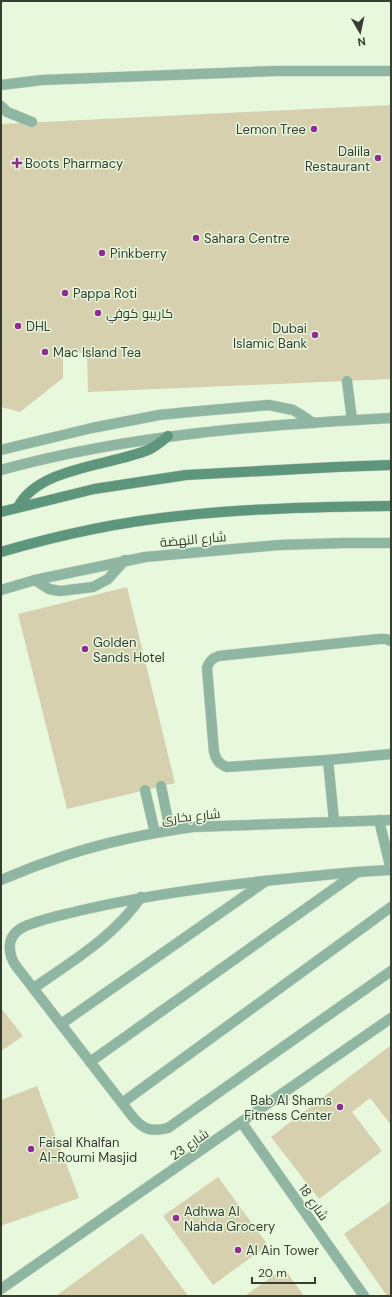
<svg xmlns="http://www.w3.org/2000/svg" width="392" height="1297" font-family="'DM Sans',Cairo,sans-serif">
<rect width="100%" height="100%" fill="#e8f8dc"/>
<!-- building -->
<g fill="#d6d0ae">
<path d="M 391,105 L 391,379 L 88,392 L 87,353 L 69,353 L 63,359 L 63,378 L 20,412 L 1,407 L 1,124 Z"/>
<path d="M 127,587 L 175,783 L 67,809 L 18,614 Z"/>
<path d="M 1,1008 L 23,1036 L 1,1051 Z"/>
<path d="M 391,1045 L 391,1125 L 370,1098 L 352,1112 L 382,1151 L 319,1199 L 271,1137 Z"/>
<path d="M 37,1086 L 79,1198 L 1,1226 L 1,1100 Z"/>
<path d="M 218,1177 L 268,1245 L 213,1285 L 163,1216 Z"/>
<path d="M 391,1201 L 391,1296 L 387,1296 L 344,1234 Z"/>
<path d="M 142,1233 L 188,1296 L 56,1296 Z"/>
<path d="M 284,1268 L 304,1296 L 245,1296 Z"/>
</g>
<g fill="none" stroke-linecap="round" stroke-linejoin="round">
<!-- lane casing -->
<g stroke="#c4d3ba" stroke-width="11">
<g id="lane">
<path d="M 1,106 L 7,112 L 32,122"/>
<path d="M 347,381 L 352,420"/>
<path d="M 1,450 L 92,428 L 159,415 L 189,412 L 269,405 L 293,410 L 303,416 L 313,423"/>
<path d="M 35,580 L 49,589 L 60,591 L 93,587 L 108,579 L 125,560"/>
<path d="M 391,641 L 386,639 L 379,639 L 219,656 C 212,658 209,661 207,668 L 214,752 C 216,760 219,764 227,767 L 328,760 L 391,754"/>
<path d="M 328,760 L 334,821"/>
<path d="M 161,786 L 170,830"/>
<path d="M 145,790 L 155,833"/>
<path d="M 379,820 L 391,870"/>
<path d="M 391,870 C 359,871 326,875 294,878 C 221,885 149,894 78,911 C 63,915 32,921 20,929 C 6,938 8,954 16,966 L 132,1116 C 143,1130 151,1132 168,1128 L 391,971"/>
<path d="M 34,988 C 72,961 114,937 141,897"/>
<path d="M 61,1024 L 266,881"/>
<path d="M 90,1062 L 356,873"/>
<path d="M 122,1103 L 391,907"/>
</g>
</g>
<!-- street casing -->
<g stroke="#c4d3ba" stroke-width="11">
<g id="street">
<path d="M 1,85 L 42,80 L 276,71 L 391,71"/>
<path d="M 1,470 C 128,435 260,425 391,418"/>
<path d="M 1,590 L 35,580 L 145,557 L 279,545 L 344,543 L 391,543"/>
<path d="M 1,880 C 22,871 43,863 64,856 C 106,842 150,833 193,827 L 391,820"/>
<path d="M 242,1123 L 364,1296"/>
<path d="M 1,1289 L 391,1018"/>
</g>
</g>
<!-- secondary casing -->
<g stroke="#c4d3ba" stroke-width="11">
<g id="secondary">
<path d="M 18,507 C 39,467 109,466 148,450 C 155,447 162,441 168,436"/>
<path d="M 1,512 L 94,489 L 186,475 L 336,467 L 391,465"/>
<path d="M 1,552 C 59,535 119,522 179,516 C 249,508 321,507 391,506"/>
</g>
</g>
<!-- lane -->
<use href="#lane" stroke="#8fb5a3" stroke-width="10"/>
<!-- street -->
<use href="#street" stroke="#8fb5a3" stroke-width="10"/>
<!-- secondary -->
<use href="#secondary" stroke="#5d967d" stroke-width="10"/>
</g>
<!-- markers -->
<g fill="#8f2c93" stroke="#e8f8dc" stroke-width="1.5">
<circle cx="314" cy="129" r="4"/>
<circle cx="378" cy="158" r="4"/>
<path d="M15 157h4v4h4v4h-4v4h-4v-4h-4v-4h4z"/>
<circle cx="196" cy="238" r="4"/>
<circle cx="102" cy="253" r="4"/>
<circle cx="65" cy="293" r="4"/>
<circle cx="98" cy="313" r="4"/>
<circle cx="18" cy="326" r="4"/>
<circle cx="315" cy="335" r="4"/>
<circle cx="45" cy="352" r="4"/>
<circle cx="85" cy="649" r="4"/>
<circle cx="340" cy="1107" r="4"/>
<circle cx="31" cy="1149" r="4"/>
<circle cx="176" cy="1218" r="4"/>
<circle cx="238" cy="1250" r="4"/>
</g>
<g text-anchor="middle" stroke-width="3" stroke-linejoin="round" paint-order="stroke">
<!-- poi labels -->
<g font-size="13" fill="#363d32" stroke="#e8f8dc" text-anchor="start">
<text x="306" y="134" text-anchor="end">Lemon Tree</text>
<text x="370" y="156" text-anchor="end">Dalila<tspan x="370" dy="15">Restaurant</tspan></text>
<text x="25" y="168">Boots Pharmacy</text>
<text x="204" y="243">Sahara Centre</text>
<text x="110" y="258">Pinkberry</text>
<text x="73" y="298">Pappa Roti</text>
<text x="106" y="318">كاريبو كوفي</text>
<text x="26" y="331">DHL</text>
<text x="307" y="333" text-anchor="end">Dubai<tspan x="307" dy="15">Islamic Bank</tspan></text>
<text x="53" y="357">Mac Island Tea</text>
<text x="93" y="647">Golden<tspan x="93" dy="15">Sands Hotel</tspan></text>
<text x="332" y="1105" text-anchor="end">Bab Al Shams<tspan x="332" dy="15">Fitness Center</tspan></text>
<text x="39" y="1147">Faisal Khalfan<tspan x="39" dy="15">Al-Roumi Masjid</tspan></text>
<text x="184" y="1216">Adhwa Al<tspan x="184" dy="15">Nahda Grocery</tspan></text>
<text x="246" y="1255">Al Ain Tower</text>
</g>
<!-- street labels -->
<g font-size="13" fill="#363d32" stroke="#e8f8dc">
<text transform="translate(193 539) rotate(-5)" y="5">شارع النهضة</text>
<text transform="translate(191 816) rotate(-6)" y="5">شارع بخارى</text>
<text transform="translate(189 1144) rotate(-35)" y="5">شارع 23</text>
<text transform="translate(314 1202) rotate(55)" y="5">شارع 18</text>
</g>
</g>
<!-- border -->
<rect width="392" height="1297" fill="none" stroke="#363d32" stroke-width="4"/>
<!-- north arrow -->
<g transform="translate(360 32) rotate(171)" stroke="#e8f8dc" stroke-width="3" paint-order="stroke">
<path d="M0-3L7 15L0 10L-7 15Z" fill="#363d32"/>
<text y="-6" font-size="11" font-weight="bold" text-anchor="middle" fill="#363d32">N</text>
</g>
<!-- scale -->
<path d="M252 1277v6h63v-6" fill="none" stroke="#363d32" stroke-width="2"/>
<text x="258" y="1277" font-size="12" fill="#363d32" stroke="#e8f8dc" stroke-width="3" paint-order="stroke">20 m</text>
</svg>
